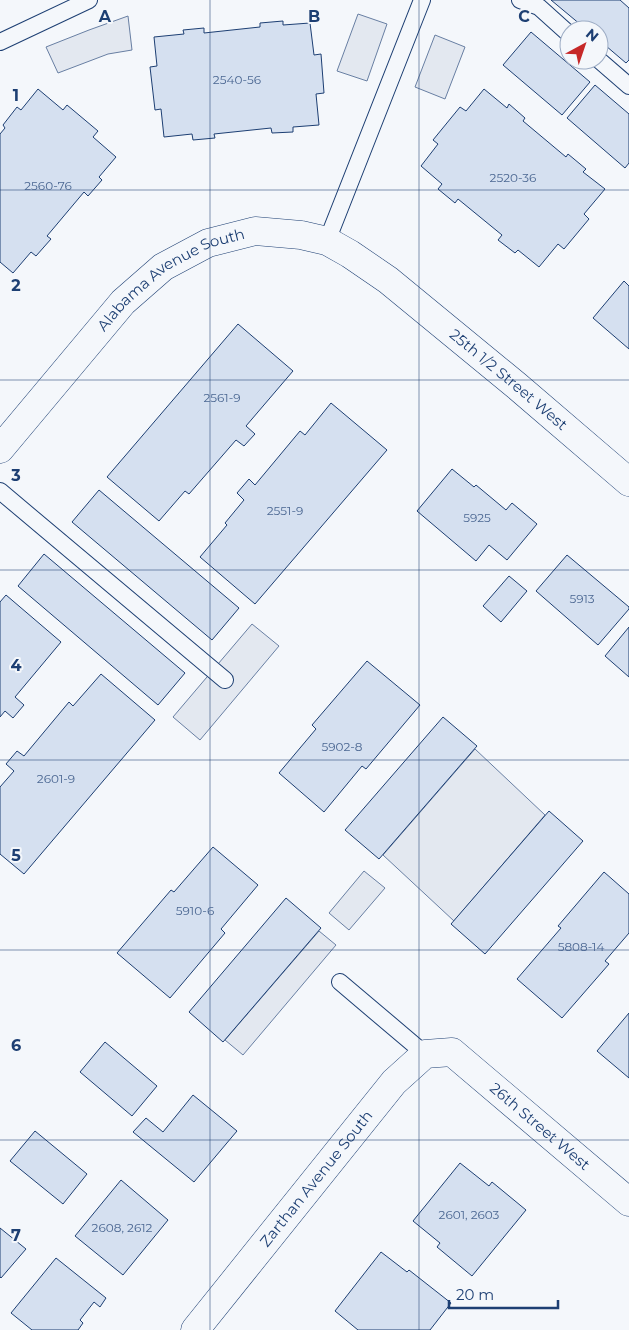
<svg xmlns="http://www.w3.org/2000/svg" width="629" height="1330" font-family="Montserrat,sans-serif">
<rect width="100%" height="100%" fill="#f4f7fb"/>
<!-- parking -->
<g fill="#e3e8f0" stroke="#687fa3">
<path d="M 358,14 L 387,24 L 367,81 L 337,71 Z"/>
<path d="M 128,16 L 132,50 L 108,54 L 58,73 L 46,47 L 89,30 Z"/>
<path d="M 435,35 L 465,47 L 445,99 L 415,87 Z"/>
<path d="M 252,624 L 279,646 L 200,740 L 173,717 Z"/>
<path d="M 475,749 L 545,815 L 454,921 L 383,855 Z"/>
<path d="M 364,871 L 385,888 L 349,930 L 329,913 Z"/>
<path d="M 319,931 L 336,945 L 243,1055 L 225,1040 Z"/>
</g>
<!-- building -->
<g fill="#d5e0f0" stroke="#1d3f73">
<path d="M 551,0 L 620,0 L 629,8 L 629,60 L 626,63 L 599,40 L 599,30 L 587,30 Z"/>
<path d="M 283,21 L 283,25 L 310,23 L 314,55 L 321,54 L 324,93 L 316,94 L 319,125 L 293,127 L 293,132 L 272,133 L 271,128 L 214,134 L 215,138 L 193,140 L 192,134 L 164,137 L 161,109 L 155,110 L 150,67 L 157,66 L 154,37 L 184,34 L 183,30 L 204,28 L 204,33 L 260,27 L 260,23 Z"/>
<path d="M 531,32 L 590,82 L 562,115 L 503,65 Z"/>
<path d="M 595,85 L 629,114 L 629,163 L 625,168 L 567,118 Z"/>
<path d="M 38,89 L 63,110 L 67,105 L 98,131 L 93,137 L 116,157 L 99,177 L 102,180 L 88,196 L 84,192 L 47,236 L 51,239 L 36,256 L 31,252 L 13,273 L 0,262 L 0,134 L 5,128 L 3,125 L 17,107 L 21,110 Z"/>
<path d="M 484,89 L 507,108 L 509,104 L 525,118 L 523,121 L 566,157 L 568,154 L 586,169 L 583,172 L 605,189 L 584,214 L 589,219 L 564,249 L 558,244 L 539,267 L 518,250 L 515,253 L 498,240 L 502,235 L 458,199 L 455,203 L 438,189 L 442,184 L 421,166 L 438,144 L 433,140 L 460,107 L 466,111 Z"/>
<path d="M 624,281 L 629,286 L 629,349 L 593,318 Z"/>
<path d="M 238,324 L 293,371 L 246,426 L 255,434 L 244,446 L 236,440 L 189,494 L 185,491 L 159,521 L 107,477 Z"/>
<path d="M 331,403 L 387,450 L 255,604 L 200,557 L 227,525 L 225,523 L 244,500 L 237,493 L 249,479 L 255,485 L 300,431 L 305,435 Z"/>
<path d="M 452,469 L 474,487 L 476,485 L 506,510 L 512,503 L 537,524 L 507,560 L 489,545 L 476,561 L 417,511 Z"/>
<path d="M 99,490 L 239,608 L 212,640 L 72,522 Z"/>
<path d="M 44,554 L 185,673 L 158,705 L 18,586 Z"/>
<path d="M 567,555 L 629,607 L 629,609 L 598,645 L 536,591 Z"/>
<path d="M 509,576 L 527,591 L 501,622 L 483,606 Z"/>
<path d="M 6,595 L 61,642 L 15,697 L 24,705 L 13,718 L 5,711 L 0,717 L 0,602 Z"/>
<path d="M 629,627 L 629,677 L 605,656 Z"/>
<path d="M 367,661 L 420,705 L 366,769 L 362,766 L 324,812 L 279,773 L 316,729 L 312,725 Z"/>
<path d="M 101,674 L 155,720 L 24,874 L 0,854 L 0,787 L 14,771 L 6,764 L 17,751 L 24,756 L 69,702 L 73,706 Z"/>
<path d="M 443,717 L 477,746 L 379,859 L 345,830 Z"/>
<path d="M 549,811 L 583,841 L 485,954 L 451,924 Z"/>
<path d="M 213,847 L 258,885 L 221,929 L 225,933 L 170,998 L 117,953 L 171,890 L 174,892 Z"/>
<path d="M 604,872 L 629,894 L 629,933 L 605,961 L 609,964 L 562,1018 L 517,979 L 561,928 L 558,926 Z"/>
<path d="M 286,898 L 321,928 L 223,1042 L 189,1012 Z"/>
<path d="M 629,1013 L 629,1078 L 597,1051 Z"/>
<path d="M 105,1042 L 157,1086 L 132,1116 L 80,1072 Z"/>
<path d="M 193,1095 L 237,1131 L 194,1182 L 133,1132 L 146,1118 L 163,1132 Z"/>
<path d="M 35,1131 L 87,1174 L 63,1204 L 10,1161 Z"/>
<path d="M 460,1163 L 489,1186 L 492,1182 L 526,1210 L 472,1276 L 437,1247 L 440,1243 L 413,1221 Z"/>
<path d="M 121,1180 L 168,1220 L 123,1275 L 75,1236 Z"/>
<path d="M 0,1228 L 26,1249 L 1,1278 L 0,1277 Z"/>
<path d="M 381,1252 L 407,1272 L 409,1270 L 451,1303 L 430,1330 L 358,1330 L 335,1311 Z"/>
<path d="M 56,1258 L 106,1298 L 100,1307 L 94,1302 L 80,1320 L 83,1323 L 78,1330 L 32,1330 L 11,1313 Z"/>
</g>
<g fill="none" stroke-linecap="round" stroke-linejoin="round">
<!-- lane casing -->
<g stroke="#1d3f73" stroke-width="18">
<g id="lane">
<path d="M 520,0 L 539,7 L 569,34"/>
<path d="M 0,42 L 89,0"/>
<path d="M 599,60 L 629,86"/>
<path d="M 327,241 L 422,0"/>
<path d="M 0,491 L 225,680"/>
<path d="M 340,982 L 425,1054"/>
</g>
</g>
<!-- street casing -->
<g stroke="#1d3f73" stroke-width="29">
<g id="street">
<path id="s1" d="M 0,449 L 123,302 L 163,267 L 208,243 L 255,231 L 301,235 L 327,241 L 350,254 L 388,280 L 517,386 L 629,482"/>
<path id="s2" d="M 195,1330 L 394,1082 L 425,1054 L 452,1052 L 629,1202"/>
</g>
</g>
<!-- lane -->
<use href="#lane" stroke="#f4f7fb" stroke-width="16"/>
<!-- street -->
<use href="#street" stroke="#f4f7fb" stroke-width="28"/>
</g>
<!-- grid -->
<path fill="none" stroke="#1d3f73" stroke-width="1" stroke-opacity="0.55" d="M 210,0 L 210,1330M 419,0 L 419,1330M 0,190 L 629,190M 0,380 L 629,380M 0,570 L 629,570M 0,760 L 629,760M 0,950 L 629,950M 0,1140 L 629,1140"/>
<g text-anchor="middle" stroke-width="4" stroke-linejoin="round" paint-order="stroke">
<!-- number labels -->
<g font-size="12" fill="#4b6792">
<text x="237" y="84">2540-56</text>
<text x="513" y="182">2520-36</text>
<text x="48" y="190">2560-76</text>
<text x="222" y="402">2561-9</text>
<text x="285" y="515">2551-9</text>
<text x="477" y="522">5925</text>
<text x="582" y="603">5913</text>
<text x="342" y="751">5902-8</text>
<text x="56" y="783">2601-9</text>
<text x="195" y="915">5910-6</text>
<text x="581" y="951">5808-14</text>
<text x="469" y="1219">2601, 2603</text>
<text x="122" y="1232">2608, 2612</text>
</g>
<!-- street labels -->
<g font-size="15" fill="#1d3f73" stroke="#f4f7fb">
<text dy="5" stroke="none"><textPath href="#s1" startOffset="245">Alabama Avenue South</textPath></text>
<text dy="5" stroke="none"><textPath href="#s1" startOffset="646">25th 1/2 Street West</textPath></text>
<text dy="5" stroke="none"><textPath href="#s2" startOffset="502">26th Street West</textPath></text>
<text dy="5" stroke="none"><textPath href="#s2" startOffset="194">Zarthan Avenue South</textPath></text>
</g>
</g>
<g font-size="16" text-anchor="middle" font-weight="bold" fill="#1d3f73" stroke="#f4f7fb" stroke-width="4" stroke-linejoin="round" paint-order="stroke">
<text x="105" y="22">A</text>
<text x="314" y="22">B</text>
<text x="524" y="22">C</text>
<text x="16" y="101">1</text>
<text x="16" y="291">2</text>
<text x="16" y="481">3</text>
<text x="16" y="671">4</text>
<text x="16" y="861">5</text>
<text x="16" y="1051">6</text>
<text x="16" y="1241">7</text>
</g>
<!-- north arrow -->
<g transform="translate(584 45) rotate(40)"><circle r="24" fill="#f4f7fb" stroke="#9eadc5"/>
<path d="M0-4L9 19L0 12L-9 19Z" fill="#c62828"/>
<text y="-8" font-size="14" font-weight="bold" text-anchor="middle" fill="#1d3f73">N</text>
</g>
<!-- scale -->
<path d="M449 1300v8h109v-8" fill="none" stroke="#1d3f73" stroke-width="2.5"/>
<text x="456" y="1300" font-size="15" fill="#1d3f73" stroke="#f4f7fb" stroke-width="4" paint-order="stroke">20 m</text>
</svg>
